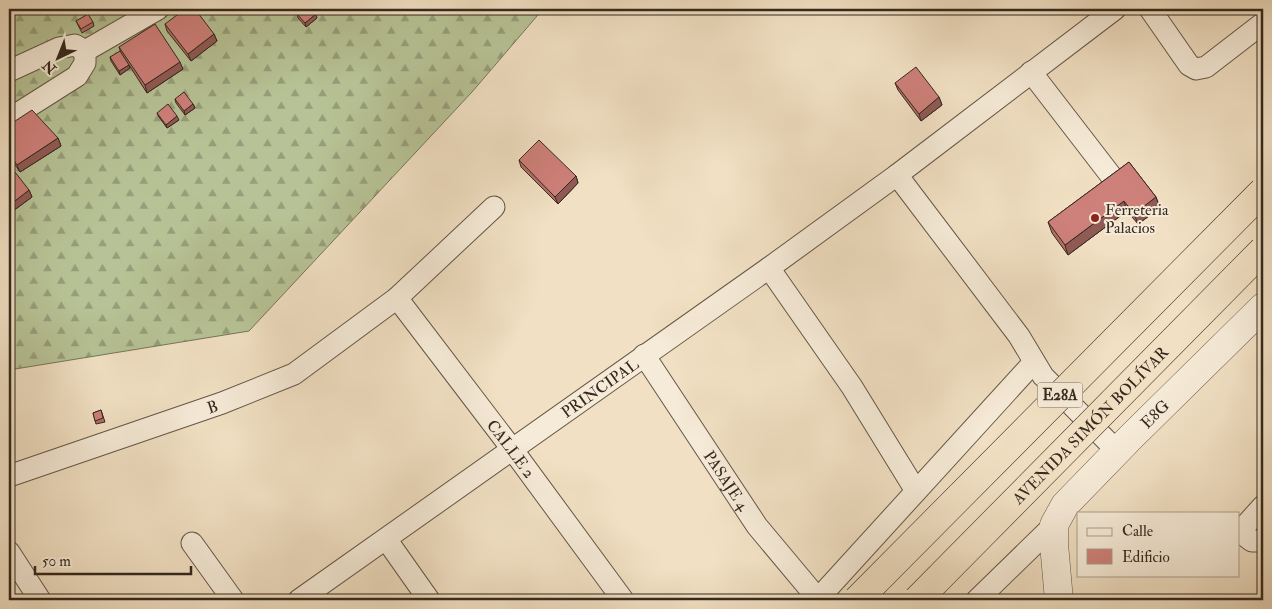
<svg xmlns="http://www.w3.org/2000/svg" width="1272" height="609" font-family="'IM FELL Double Pica',serif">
<defs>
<pattern id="forest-firs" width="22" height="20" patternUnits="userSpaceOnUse" patternTransform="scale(1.25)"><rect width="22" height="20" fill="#b7c396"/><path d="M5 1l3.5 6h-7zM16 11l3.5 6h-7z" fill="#969e7a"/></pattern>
</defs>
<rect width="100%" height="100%" fill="#f1e0c3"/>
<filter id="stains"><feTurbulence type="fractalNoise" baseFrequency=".004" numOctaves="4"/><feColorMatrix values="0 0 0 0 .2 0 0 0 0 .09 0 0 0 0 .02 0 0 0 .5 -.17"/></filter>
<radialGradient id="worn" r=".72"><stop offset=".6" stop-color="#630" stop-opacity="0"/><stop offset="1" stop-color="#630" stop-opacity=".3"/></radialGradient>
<!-- forest -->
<path fill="url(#forest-firs)" stroke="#76765a" d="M 9,9 L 543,9 L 472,92 L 249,331 L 9,370 Z"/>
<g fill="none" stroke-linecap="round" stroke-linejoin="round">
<!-- minor casing -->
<g stroke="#645748" stroke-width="23">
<g id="minor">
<path d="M 1150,9 L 1189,65 L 1196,69 L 1206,67 L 1263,23"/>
<path d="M 85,51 L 158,9"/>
<path d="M 9,71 L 59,48 L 75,45 L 85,51"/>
<path d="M 1031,72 L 1115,181"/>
<path d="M 9,119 L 77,76 L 85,63 L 85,51"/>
<path d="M 897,175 L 1019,336 L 1043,376 L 1117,451"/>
<path d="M 769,268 L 852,387 L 916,491"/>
<path id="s1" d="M 397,298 L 512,449 L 623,600"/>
<path id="s2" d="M 644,355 L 757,526 L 818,599"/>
<path id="s3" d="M 9,476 L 222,403 L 294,374 L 397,298 L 494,207"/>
<path d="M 1263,506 L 1244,527 L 1244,535 L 1252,541 L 1263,541"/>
<path d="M 386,539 L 429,600"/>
<path d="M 192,543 L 233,600"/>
<path d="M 9,552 L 40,600"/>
<path id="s4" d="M 299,600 L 769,268 L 897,175 L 1115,9"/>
<path d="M 817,600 L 1034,362"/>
<path d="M 977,600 L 1054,525"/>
</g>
</g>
<!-- tertiary casing -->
<g stroke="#645748" stroke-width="29">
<g id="tertiary">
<path id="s5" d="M 1059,600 L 1054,544 L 1054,525 L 1065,505 L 1131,437 L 1263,307"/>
</g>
</g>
<!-- minor -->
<use href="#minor" stroke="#f6ebd8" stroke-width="21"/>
<!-- tertiary -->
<use href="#tertiary" stroke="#f6ebd8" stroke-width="28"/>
<!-- trunk-bridge casing -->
<g stroke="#35291f" stroke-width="29" stroke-linecap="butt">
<g id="trunk-bridge">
<path d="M 857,600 L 1263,191"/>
<path id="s6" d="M 917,600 L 1263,250"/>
</g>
</g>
<!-- trunk-bridge -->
<use href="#trunk-bridge" stroke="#f1e0c3" stroke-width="28"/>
</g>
<!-- wall -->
<g fill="#b16e69" stroke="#35291f">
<path d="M 297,14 L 317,18 L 306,27 L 298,18 Z"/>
<path d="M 76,21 L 93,22 L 94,26 L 82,33 Z"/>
<path d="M 165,24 L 214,34 L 217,41 L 191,61 L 167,31 Z"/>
<path d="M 119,47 L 183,69 L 147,93 L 129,65 L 130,68 L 120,75 L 111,61 L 110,57 L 121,53 Z"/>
<path d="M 895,83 L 939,97 L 942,105 L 921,121 L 898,90 Z"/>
<path d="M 175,99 L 193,104 L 195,108 L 185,115 L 176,103 Z"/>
<path d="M 157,113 L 179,120 L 167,128 L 159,117 Z"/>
<path d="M 9,125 L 58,138 L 61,146 L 20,172 L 9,156 Z"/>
<path d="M 519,160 L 576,176 L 578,183 L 558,204 L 521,167 Z"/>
<path d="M 1129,162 L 1156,197 L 1160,208 L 1138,224 L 1127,211 L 1068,255 L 1052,233 L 1048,222 Z"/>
<path d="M 9,176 L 29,190 L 32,197 L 13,211 L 9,205 Z"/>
<path d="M 101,410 L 105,422 L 96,424 L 93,413 Z"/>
</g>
<!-- shaded-wall -->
<g fill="#905a55" stroke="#35291f">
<path d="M 316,14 L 317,18 L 306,27 L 305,23 Z"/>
<path d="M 214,34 L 217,41 L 191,61 L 188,54 Z"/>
<path d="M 180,62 L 183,69 L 147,93 L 145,85 Z"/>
<path d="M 129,65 L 130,68 L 120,75 L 119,71 Z"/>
<path d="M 939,97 L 942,105 L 921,121 L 919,114 Z"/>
<path d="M 193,104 L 195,108 L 185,115 L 184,111 Z"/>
<path d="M 177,116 L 179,120 L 167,128 L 166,125 Z"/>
<path d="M 58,138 L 61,146 L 20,172 L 17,165 Z"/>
<path d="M 576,176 L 578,183 L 558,204 L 555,197 Z"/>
<path d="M 29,190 L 32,197 L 13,211 L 11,204 Z"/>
<path d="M 1156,197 L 1160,208 L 1138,224 L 1134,214 Z"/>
<path d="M 1124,201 L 1127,211 L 1068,255 L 1065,245 Z"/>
</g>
<!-- building -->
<g fill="#ce807a" stroke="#35291f">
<path d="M 185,9 L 195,9 L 214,34 L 188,54 L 165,24 Z"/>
<path d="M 304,9 L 311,9 L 316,14 L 305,23 L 297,14 Z"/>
<path d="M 88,14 L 93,22 L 81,29 L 76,21 Z"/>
<path d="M 155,24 L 180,62 L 145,85 L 119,47 Z"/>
<path d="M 120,51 L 129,65 L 119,71 L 110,57 Z"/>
<path d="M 916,67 L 939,97 L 919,114 L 895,83 Z"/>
<path d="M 184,92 L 193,104 L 184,111 L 175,99 Z"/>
<path d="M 168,104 L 177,116 L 166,125 L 157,113 Z"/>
<path d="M 32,110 L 58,138 L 17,165 L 9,153 L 9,125 Z"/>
<path d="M 539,140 L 576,176 L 555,197 L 519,160 Z"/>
<path d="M 1129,162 L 1156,197 L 1134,214 L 1124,201 L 1065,245 L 1048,222 Z"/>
<path d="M 15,172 L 29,190 L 11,204 L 9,201 L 9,176 Z"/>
<path d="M 101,410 L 103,418 L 95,421 L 93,413 Z"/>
</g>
<!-- markers -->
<circle fill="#8f2418" stroke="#f6ebd8" stroke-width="2" cx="1095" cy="218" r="5"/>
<g text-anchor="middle" stroke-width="4" stroke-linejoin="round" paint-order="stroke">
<!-- shield labels -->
<rect fill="#f6ebd8" stroke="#6f6356" stroke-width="1" x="1037.5" y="382.5" width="45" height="25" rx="4"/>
<g font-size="15" font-weight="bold" fill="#35291f">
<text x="1060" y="400">E28A</text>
</g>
<!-- poi labels -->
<g font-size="16" fill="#35291f" stroke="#f6ebd8" text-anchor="start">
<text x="1105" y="215">Ferreteria<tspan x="1105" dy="18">Palacios</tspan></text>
</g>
<!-- street labels -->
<g font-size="16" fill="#35291f" stroke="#f6ebd8">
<text dy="6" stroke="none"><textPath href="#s4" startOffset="368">PRINCIPAL</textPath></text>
<text dy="6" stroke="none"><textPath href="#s3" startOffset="215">B</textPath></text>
<text dy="6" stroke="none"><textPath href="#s5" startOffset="226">E8G</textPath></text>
<text dy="6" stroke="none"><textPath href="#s6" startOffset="246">AVENIDA SIMÓN BOLÍVAR</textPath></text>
<text dy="6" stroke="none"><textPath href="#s1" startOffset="189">CALLE 2</textPath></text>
<text dy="6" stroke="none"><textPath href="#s2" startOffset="150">PASAJE 4</textPath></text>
</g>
</g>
<!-- margin -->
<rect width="1272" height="609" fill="none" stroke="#f1e0c3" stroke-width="30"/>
<rect x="10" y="10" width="1252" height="589" fill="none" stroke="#35291f" stroke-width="2.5"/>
<rect x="15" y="15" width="1242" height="579" fill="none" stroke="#35291f"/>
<!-- legend -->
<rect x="1077" y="512" width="162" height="65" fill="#f6ebd8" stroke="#a99d8e"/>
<rect x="1087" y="528" width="25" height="8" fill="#f6ebd8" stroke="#a99d8e"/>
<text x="1122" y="536" font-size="15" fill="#35291f">Calle</text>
<rect x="1087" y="549" width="25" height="15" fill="#ce807a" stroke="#a99d8e"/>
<text x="1122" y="562" font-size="15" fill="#35291f">Edificio</text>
<!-- north arrow -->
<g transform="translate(58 58) rotate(223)" stroke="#f6ebd8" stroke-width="4" paint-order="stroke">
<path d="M0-4L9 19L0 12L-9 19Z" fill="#35291f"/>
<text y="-8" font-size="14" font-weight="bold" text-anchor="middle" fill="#35291f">N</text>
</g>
<!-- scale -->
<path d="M35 566v8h156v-8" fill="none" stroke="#35291f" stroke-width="2.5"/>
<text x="42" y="566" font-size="15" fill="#35291f" stroke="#f6ebd8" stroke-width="4" paint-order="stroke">50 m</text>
<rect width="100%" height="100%" filter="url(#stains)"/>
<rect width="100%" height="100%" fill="url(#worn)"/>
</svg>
